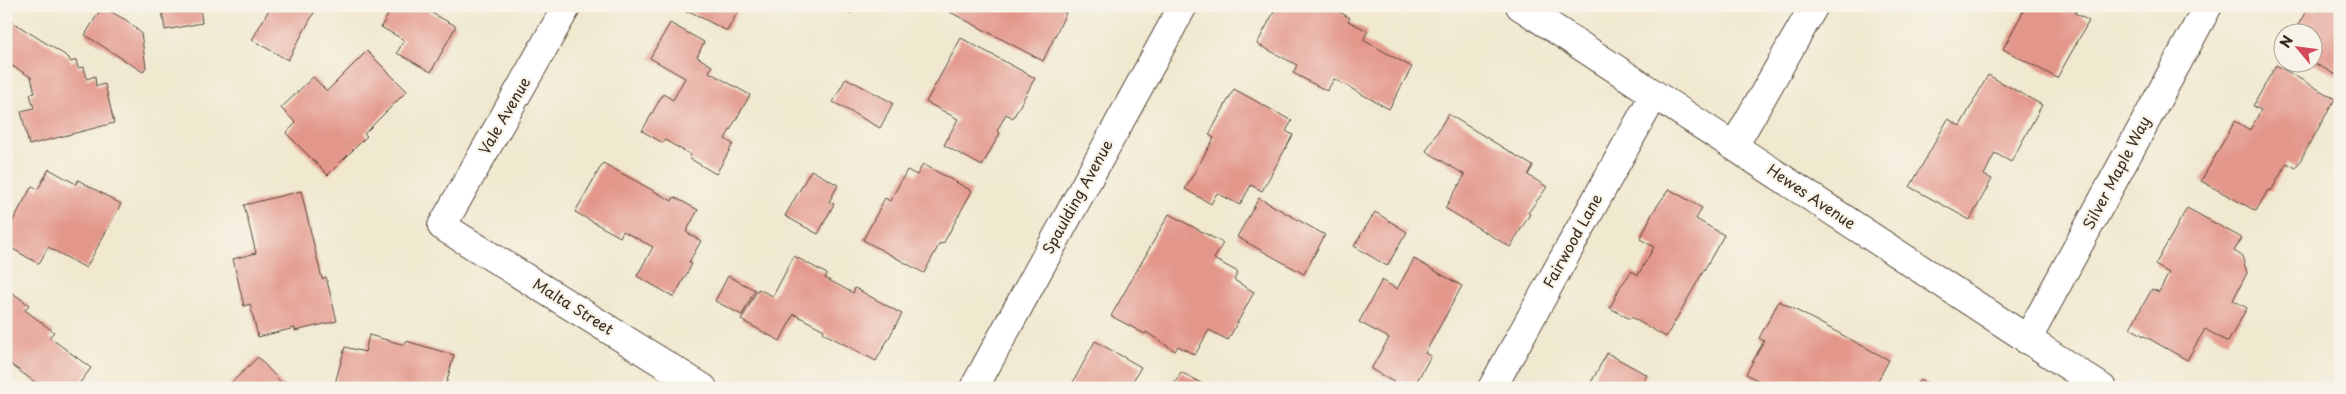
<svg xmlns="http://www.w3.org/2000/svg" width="2346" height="394" font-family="'Playpen Sans',sans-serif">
<rect width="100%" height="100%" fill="#f7f3e8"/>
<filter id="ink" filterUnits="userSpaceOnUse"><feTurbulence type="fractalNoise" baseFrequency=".02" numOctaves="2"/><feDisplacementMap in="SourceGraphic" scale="10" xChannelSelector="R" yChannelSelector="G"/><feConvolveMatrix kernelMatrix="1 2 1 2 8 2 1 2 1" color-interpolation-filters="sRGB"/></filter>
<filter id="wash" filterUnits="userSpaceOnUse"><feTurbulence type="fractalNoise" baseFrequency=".0096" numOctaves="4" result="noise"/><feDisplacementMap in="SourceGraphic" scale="20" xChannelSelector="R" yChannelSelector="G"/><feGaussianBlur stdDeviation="1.12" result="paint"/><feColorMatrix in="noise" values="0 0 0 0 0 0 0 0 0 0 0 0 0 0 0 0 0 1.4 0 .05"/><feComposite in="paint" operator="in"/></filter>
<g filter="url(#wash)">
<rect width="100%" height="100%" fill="#f0e8cf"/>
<g id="blocks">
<!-- building -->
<g fill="#e3968a">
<path d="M 161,6 L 200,6 L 202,23 L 165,30 Z"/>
<path d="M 271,6 L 311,6 L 316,9 L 288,60 L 252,40 Z"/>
<path d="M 393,6 L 430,6 L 428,11 L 456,26 L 431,72 L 397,53 L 404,40 L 381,27 Z"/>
<path d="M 676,6 L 741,6 L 727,31 L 689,11 L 688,13 Z"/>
<path d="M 838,6 L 855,6 L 851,13 Z"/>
<path d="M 951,6 L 1065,6 L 1062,11 L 1066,13 L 1043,61 L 948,11 Z"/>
<path d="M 1277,6 L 1329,6 L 1350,18 L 1348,21 L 1368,31 L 1363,40 L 1412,67 L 1389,109 L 1334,79 L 1327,91 L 1293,73 L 1297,65 L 1257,44 Z"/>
<path d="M 2026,6 L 2078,6 L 2075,13 L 2089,21 L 2057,78 L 2003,49 Z"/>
<path d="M 2309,6 L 2317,11 L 2319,6 L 2340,6 L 2340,77 L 2314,63 L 2314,32 L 2294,32 Z"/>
<path d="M 102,7 L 126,20 L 141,33 L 146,67 L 143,72 L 85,35 Z"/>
<path d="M 6,18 L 68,57 L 71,62 L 76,60 L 78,68 L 84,67 L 87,79 L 95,76 L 96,86 L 105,84 L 114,123 L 29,145 L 21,111 L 34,108 L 30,94 L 35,93 L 31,77 L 12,66 L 10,70 L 6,68 Z"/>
<path d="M 670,23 L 704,42 L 697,57 L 712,66 L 709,72 L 750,95 L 725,139 L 733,144 L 716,174 L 689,158 L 691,155 L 665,140 L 663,143 L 642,131 L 663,94 L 673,100 L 685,78 L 650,58 Z"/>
<path d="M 961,38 L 1035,78 L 1013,118 L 1006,114 L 997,131 L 1000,133 L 982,166 L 944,145 L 958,119 L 926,102 Z"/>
<path d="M 367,51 L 407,91 L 364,134 L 367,136 L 328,175 L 286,133 L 296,123 L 281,108 L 313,77 L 327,91 Z"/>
<path d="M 2276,65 L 2335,99 L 2296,168 L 2287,163 L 2271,191 L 2268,190 L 2256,211 L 2201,181 L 2235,121 L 2250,130 L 2261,110 L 2253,106 Z"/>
<path d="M 1988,75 L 2042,105 L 2011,162 L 1995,153 L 1984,175 L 1992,179 L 1970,220 L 1910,187 L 1948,119 L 1960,126 Z"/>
<path d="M 846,78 L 893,103 L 880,128 L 833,102 Z"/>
<path d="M 1234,89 L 1292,121 L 1286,131 L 1293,135 L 1262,191 L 1251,185 L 1240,205 L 1217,193 L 1211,204 L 1185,189 L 1214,138 L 1209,135 Z"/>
<path d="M 1448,114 L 1533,166 L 1528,175 L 1547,187 L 1528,213 L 1530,214 L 1510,247 L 1445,208 L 1465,175 L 1426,151 Z"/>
<path d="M 603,163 L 672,201 L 674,197 L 698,210 L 686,232 L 701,241 L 689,262 L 692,264 L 674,297 L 637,276 L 653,247 L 623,231 L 620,237 L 575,212 Z"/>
<path d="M 923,164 L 972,191 L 943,244 L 940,243 L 924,273 L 863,240 L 885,198 L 890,201 L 907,170 L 917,175 Z"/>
<path d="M 49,169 L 76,184 L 78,180 L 121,204 L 86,268 L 48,247 L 39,264 L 6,245 L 6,233 L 32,186 L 38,189 Z"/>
<path d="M 811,170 L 838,185 L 829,202 L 834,204 L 818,234 L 785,216 Z"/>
<path d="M 1669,189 L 1702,208 L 1696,219 L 1724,235 L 1666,337 L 1631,317 L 1630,319 L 1610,308 L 1620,287 L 1632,271 L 1638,275 L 1654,247 L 1640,239 L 1653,212 Z"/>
<path d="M 301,191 L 322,279 L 326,277 L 337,321 L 295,331 L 295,328 L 258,337 L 250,304 L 244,306 L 233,259 L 256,253 L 244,205 Z"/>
<path d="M 1259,198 L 1325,235 L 1304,274 L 1237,237 Z"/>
<path d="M 2187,208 L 2242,238 L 2234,251 L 2242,256 L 2247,273 L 2233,300 L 2247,308 L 2228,342 L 2205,329 L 2187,360 L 2130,328 L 2152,289 L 2159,292 L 2169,273 L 2155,265 Z"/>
<path d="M 1375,212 L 1407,232 L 1387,266 L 1354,246 Z"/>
<path d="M 1169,214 L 1223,243 L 1214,259 L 1238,272 L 1234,280 L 1254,292 L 1228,340 L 1209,330 L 1195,355 L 1178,346 L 1175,351 L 1146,332 L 1145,334 L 1111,316 Z"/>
<path d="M 794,256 L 827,274 L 825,278 L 853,293 L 855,288 L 902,314 L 876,361 L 823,333 L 824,330 L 794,314 L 780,341 L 741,320 L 758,289 L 773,296 Z"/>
<path d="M 1414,259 L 1462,286 L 1425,353 L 1431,356 L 1413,388 L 1404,388 L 1371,369 L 1389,338 L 1359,322 L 1382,280 L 1397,289 Z"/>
<path d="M 728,276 L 755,290 L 742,315 L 715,301 Z"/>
<path d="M 6,288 L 29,305 L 25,310 L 54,332 L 49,337 L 91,368 L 76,388 L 43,388 L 6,361 Z"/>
<path d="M 1779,301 L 1889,360 L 1874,388 L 1822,388 L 1816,385 L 1814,388 L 1772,388 L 1746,374 L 1764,341 L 1759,338 Z"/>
<path d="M 369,335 L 405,345 L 406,341 L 454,355 L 445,388 L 334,387 L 345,347 L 365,352 Z"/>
<path d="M 1095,341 L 1141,367 L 1130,386 L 1134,388 L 1070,388 Z"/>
<path d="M 1607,353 L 1647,375 L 1639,388 L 1588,388 Z"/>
<path d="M 258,357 L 286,388 L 226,388 Z"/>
<path d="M 1181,372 L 1210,388 L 1172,388 Z"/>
<path d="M 1920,380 L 1933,388 L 1915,388 Z"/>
</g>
</g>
</g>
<g filter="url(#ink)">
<use href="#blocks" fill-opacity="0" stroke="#564639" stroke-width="1"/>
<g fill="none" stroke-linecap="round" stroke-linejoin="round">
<!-- minor casing -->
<g stroke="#564639" stroke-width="30">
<g id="minor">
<path d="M 567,6 L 442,226 L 703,388"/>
<path d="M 2027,340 L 2208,6"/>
<path d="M 974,388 L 1183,6"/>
<path d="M 1492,388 L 1654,95"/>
</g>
</g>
<!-- tertiary casing -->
<g stroke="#564639" stroke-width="30">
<g id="tertiary">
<path d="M 1520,6 L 2102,388"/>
<path d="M 1734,146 L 1814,6"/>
</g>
</g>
<!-- minor -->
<use href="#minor" stroke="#fff" stroke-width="28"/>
<!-- tertiary -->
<use href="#tertiary" stroke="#fff" stroke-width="28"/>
</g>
</g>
<g text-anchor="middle" stroke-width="4.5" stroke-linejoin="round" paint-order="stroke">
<!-- street labels -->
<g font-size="15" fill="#3b2a1e" stroke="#f7f3e8">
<text transform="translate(505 116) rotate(-60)" y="5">Vale Avenue</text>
<text transform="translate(2117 173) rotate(-62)" y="5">Silver Maple Way</text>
<text transform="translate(1078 197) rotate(-61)" y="5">Spaulding Avenue</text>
<text transform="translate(1811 197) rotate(34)" y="5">Hewes Avenue</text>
<text transform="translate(1573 241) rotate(-61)" y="5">Fairwood Lane</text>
<text transform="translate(573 307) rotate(32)" y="5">Malta Street</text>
</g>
</g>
<!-- margin -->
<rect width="2346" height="394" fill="none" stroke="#f7f3e8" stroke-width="25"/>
<!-- north arrow -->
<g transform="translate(2298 48) rotate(299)"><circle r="24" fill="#f7f3e8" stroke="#aca397"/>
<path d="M0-4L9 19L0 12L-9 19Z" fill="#d1495b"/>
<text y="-8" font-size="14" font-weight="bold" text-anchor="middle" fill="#3b2a1e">N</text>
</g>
</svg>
